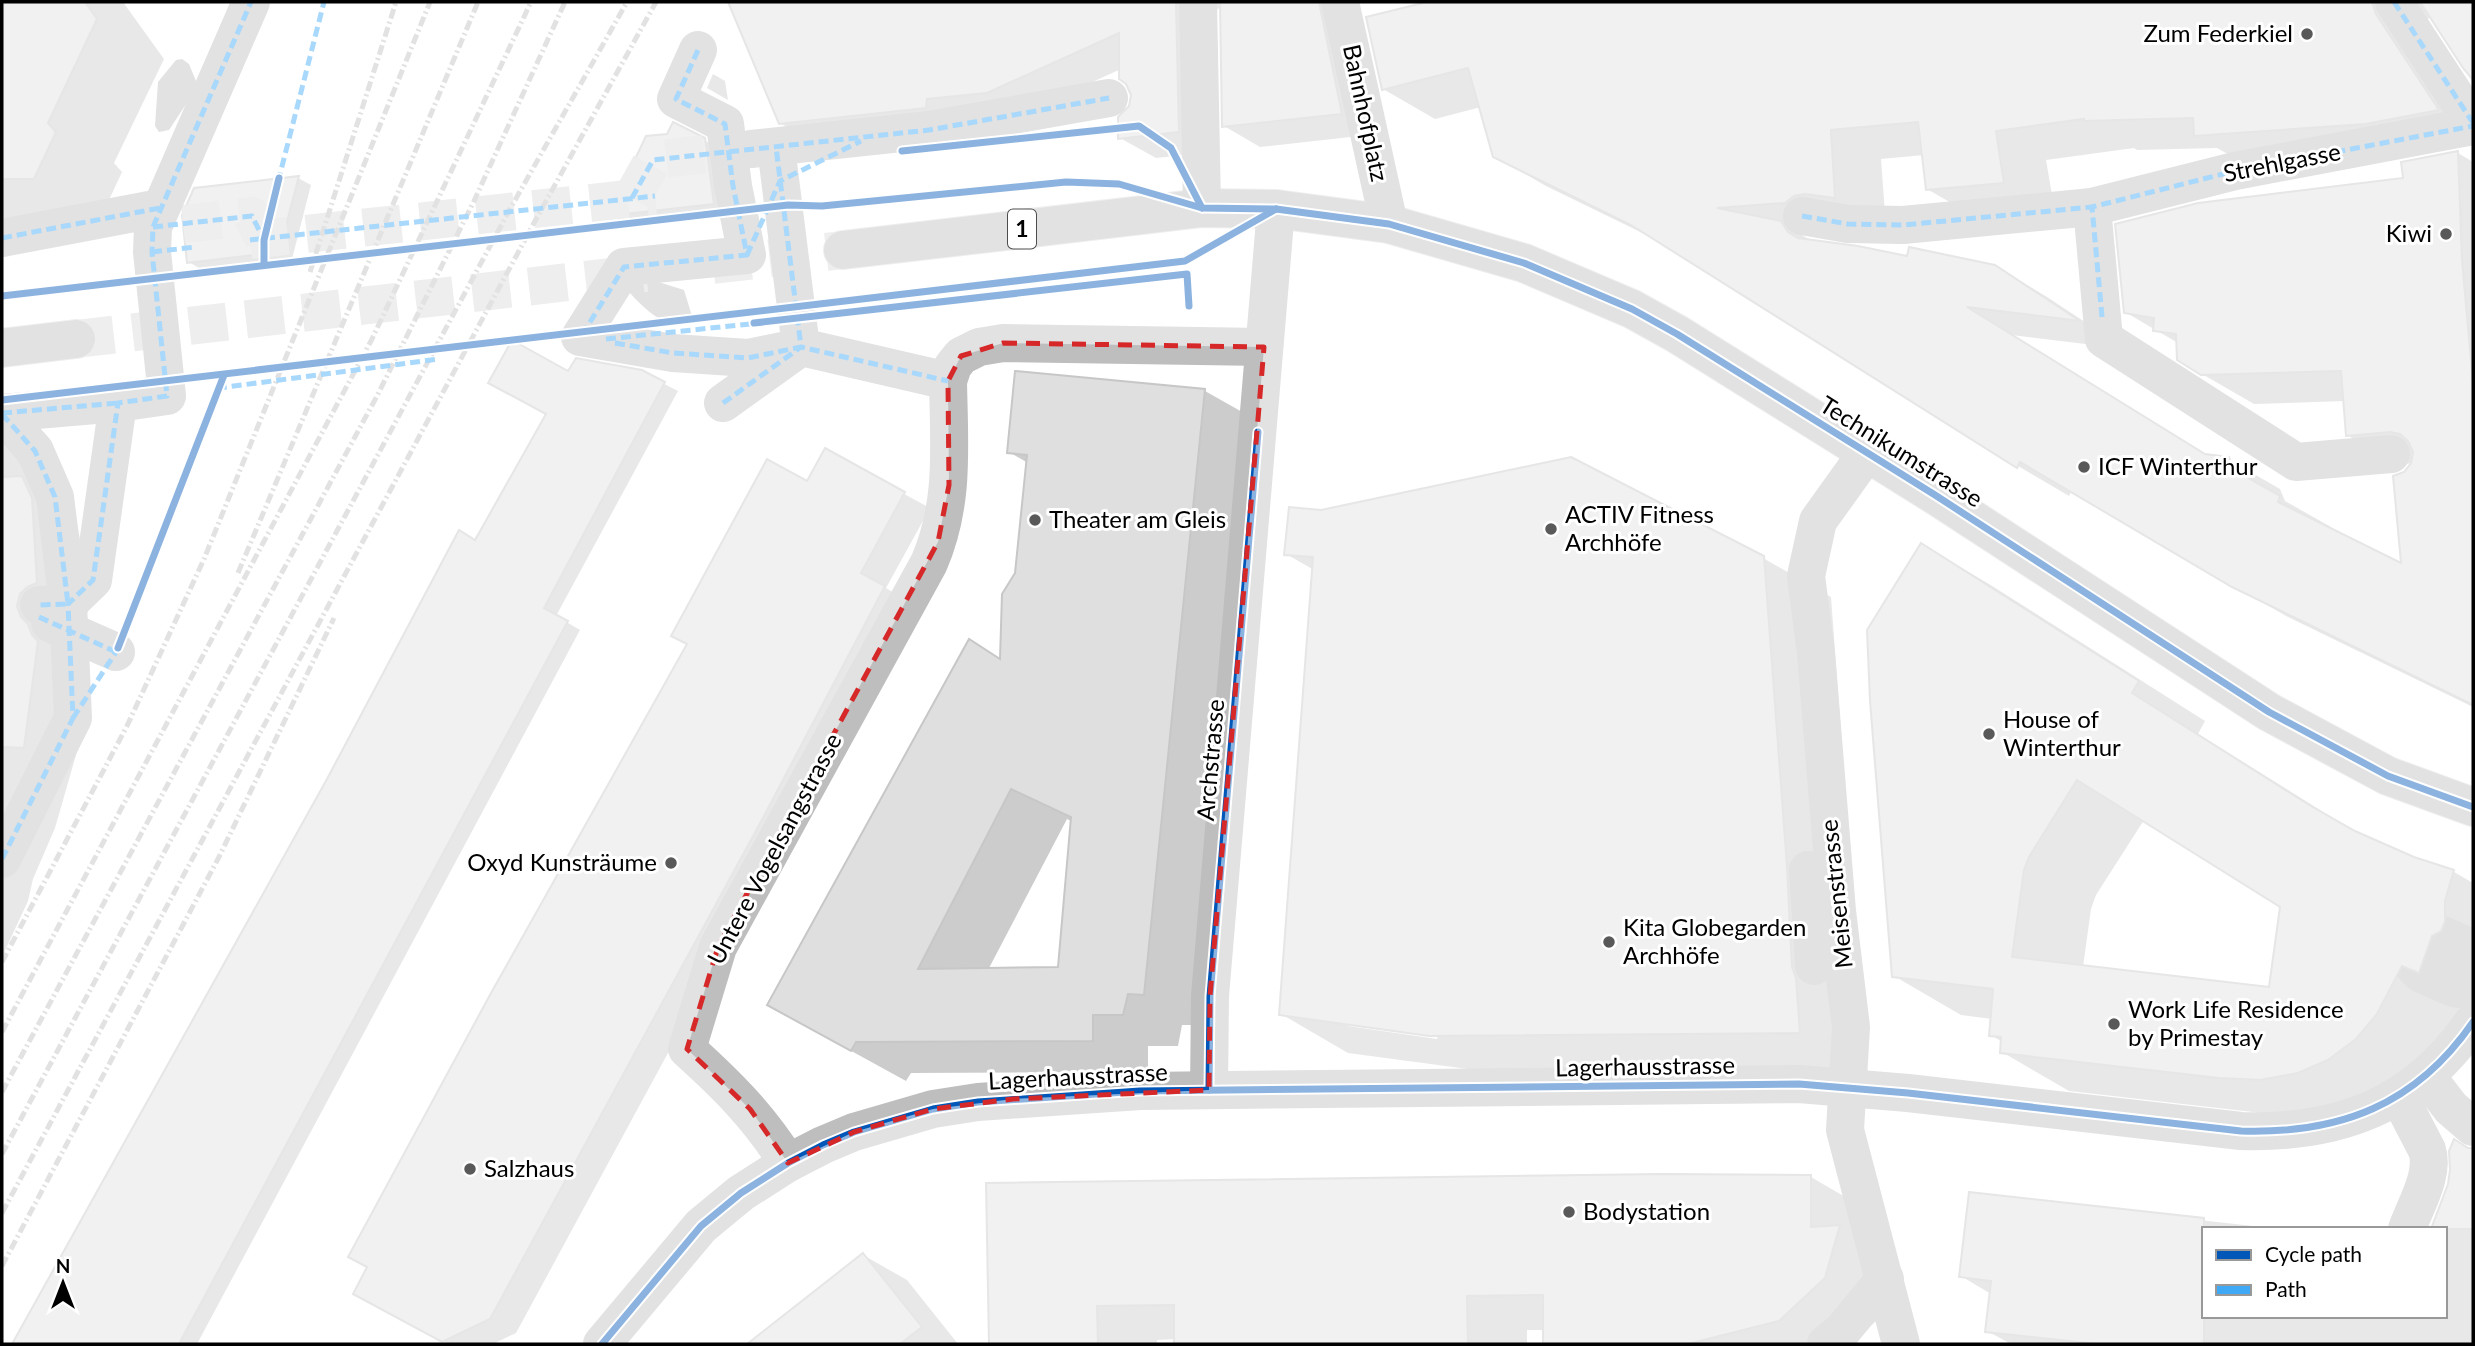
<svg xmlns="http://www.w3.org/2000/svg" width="2475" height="1346" font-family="Lato,sans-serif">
<rect width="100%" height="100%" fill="#fff"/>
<!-- water -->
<g fill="#bfbfbf">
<path d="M 182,59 L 189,64 L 198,86 L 169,130 L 159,132 L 155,126 L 158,82 L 176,60 Z"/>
<path d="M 633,274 L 684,290 L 692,316 L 688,322 C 659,328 643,306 625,288 Z"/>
</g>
<!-- shadow -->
<g fill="#0003" fill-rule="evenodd">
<path d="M 2,2 L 123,2 L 164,59 L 114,163 L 122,172 L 101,217 L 2,219 Z"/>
<path d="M 752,2 L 1350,2 L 1377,134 L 1260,147 L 1224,126 L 1222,5 L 1214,13 L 1214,152 L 1156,158 L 1120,138 L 1132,95 L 1121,69 L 1024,113 L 816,144 L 780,123 L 739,25 Z"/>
<path d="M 1441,2 L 2473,2 L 2473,77 L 2431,16 L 2425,22 L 2473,116 L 2247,165 L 2217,148 L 2137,150 L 2134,148 L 2046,160 L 2055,212 L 1979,219 L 1927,189 L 1924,155 L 1881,159 L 1886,227 L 1800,234 L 1812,241 L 1908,258 L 1995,266 L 2047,297 L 2126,349 L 2012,335 L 2209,456 L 2228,459 L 2280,489 L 2285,501 L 2331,527 L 2330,530 L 2403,566 L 2405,473 L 2413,463 L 2399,465 L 2347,435 L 2345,401 L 2254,404 L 2202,374 L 2178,343 L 2125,312 L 2458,153 L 2473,162 L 2473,707 L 2286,616 L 2072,490 L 2069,496 L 2018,466 L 1665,244 L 1546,186 L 1494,156 L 1481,107 L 1435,119 L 1383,89 L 1368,18 Z"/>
<path d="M 713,74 L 725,81 L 728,100 L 707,88 Z"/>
<path d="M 704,140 L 718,148 L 727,211 L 623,223 L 610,215 Z"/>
<path d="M 298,178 L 311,185 L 292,259 L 202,270 L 189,262 Z"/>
<path d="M 641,372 L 678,391 L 556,616 L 580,630 L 197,1344 L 14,1344 L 60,1259 L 476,542 L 569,374 Z"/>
<path d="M 1205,391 L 1260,422 L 1199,1025 L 1182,1025 L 1178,1046 L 1148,1046 L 1148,1072 L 911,1073 L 906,1081 L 824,1036 L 1002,661 L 1017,574 L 1028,463 L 1009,452 ZM 1067,819 L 1073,822 L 1060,969 L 988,970 Z"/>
<path d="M 2,441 L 76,517 L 85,567 L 88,612 L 78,616 L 80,741 L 55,828 L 33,879 L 28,901 L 2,957 Z"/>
<path d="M 825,451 L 930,508 L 886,588 L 909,602 L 789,830 L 516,1333 L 493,1344 L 448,1344 L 380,1308 Z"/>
<path d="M 1922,545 L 1989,584 L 2205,721 L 2198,734 L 2360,835 L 2414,859 L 2454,872 L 2473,883 L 2473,1005 L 2469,1003 L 2444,1052 L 2366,1111 L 2288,1116 L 2069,1091 L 2002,1052 L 2003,1042 L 1990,1035 L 1992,1019 L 1961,1015 L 1894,976 ZM 2144,820 L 2281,906 L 2271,989 L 2083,967 L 2091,909 L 2096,895 Z"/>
<path d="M 1286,554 L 1763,558 L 1831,597 L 1866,1071 L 1498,1073 L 1348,1053 L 1281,1014 L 1314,570 ZM 1348,1023 L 1438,1035 L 1437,1039 L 1348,1026 Z"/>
<path d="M 2469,1158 L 2473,1160 L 2473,1344 L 2011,1344 L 1987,1331 L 1991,1294 L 1961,1276 L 1971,1194 L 2279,1229 L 2204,1229 L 2204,1316 L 2445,1316 L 2445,1229 Z"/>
<path d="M 1811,1177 L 1871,1212 L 1871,1245 L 1899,1262 L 1885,1313 L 1851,1344 L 1545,1344 L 1545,1330 L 1527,1330 L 1527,1344 L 1176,1344 L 1176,1339 L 1157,1340 L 1157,1344 L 990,1344 L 988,1185 Z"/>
<path d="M 863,1255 L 907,1280 L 958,1344 L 750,1344 Z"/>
</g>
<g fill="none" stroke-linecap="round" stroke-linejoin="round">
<!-- river -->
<path stroke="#bfbfbf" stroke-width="82" d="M 2433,955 L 2460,967"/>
</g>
<!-- building -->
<g fill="#dfdfdf" stroke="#c7c7c7" stroke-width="2" fill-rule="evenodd">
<path d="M 2,2 L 85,2 L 97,19 L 48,123 L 56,132 L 34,179 L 2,179 Z"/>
<path d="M 728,2 L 1176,2 L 1179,132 L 1118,139 L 1118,117 L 1129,106 L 1131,95 L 1126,84 L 1119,79 L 1119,33 L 987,93 L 927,99 L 926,108 L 779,124 Z"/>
<path d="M 1220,2 L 1319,2 L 1342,114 L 1222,127 Z"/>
<path d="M 1427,2 L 2372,2 L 2376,14 L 2439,110 L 2366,124 L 2194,136 L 2193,118 L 2084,121 L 2084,119 L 1996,131 L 2004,183 L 1926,190 L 1918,122 L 1831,130 L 1835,198 L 1805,194 L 1794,196 L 1785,203 L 1717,208 L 1781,221 L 1788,232 L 1798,238 L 1858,246 L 1907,256 L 1909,247 L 1995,265 L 2080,321 L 1967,307 L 2205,454 L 2229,457 L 2234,470 L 2280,496 L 2278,502 L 2401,563 L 2393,476 L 2404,472 L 2411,463 L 2413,452 L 2408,441 L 2400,434 L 2390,432 L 2346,436 L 2341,371 L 2201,375 L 2177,360 L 2176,334 L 2153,331 L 2154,318 L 2124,313 L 2115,224 L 2198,203 L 2403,178 L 2401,162 L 2458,151 L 2462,260 L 2473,383 L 2473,705 L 2232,587 L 2020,462 L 2017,468 L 1631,225 L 1493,157 L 1468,68 L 1382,90 L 1366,17 Z"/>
<path d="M 2420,2 L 2473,2 L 2473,80 L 2463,68 Z"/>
<path d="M 673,122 L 705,138 L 714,204 L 608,216 L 646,136 L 667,134 Z"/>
<path d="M 299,176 L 279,252 L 187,263 L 182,215 L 194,188 Z"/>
<path d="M 512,340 L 568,371 L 576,358 L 642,370 L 665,382 L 544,608 L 568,621 L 179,1344 L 12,1344 L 327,779 L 459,530 L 475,540 L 546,414 L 488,383 Z"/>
<path d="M 1015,371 L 1205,389 L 1144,995 L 1128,994 L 1123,1015 L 1093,1015 L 1093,1041 L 856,1042 L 851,1051 L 767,1005 L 969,639 L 1000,659 L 1002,594 L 1015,573 L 1027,455 L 1007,453 ZM 1011,789 L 1071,817 L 1058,967 L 918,969 Z"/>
<path d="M 825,448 L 905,492 L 861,573 L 885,586 L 764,816 L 490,1319 L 442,1342 L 353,1294 L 367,1267 L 348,1257 L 491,993 L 687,644 L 671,636 L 767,459 L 807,481 Z"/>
<path d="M 1571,457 L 1764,556 L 1787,866 L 1792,967 L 1796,978 L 1800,1033 L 1429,1036 L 1279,1015 L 1313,557 L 1284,555 L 1289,507 L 1321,510 Z"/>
<path d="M 22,476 L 32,498 L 37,583 L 27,587 L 20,594 L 17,606 L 21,617 L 28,624 L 32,635 L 38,641 L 24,748 L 2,747 L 2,477 Z"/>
<path d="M 1921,543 L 2139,681 L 2132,693 L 2311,806 L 2355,831 L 2414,857 L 2454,870 L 2445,901 L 2445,922 L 2441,931 L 2432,936 L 2419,973 L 2402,966 L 2377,1014 L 2356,1039 L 2328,1060 L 2298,1073 L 2260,1080 L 2219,1078 L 2000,1053 L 2001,1037 L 1989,1036 L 1993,989 L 1892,977 L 1870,701 L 1867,630 ZM 2077,780 L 2280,907 L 2269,987 L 2012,957 L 2024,870 L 2029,857 Z"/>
<path d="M 2454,1139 L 2468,1148 L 2473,1148 L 2473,1229 L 2431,1229 L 2448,1184 L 2450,1170 L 2449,1151 Z"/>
<path d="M 1663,1174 L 1811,1175 L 1811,1227 L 1840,1225 L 1825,1278 L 1779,1321 L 1688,1344 L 1543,1344 L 1543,1295 L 1467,1296 L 1468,1344 L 1174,1344 L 1174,1305 L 1097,1306 L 1098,1344 L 989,1344 L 986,1183 Z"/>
<path d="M 1969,1192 L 2204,1218 L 2204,1344 L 2098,1344 L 1985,1332 L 1991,1281 L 1959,1277 Z"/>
<path d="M 863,1253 L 922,1327 L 900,1344 L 747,1344 Z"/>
</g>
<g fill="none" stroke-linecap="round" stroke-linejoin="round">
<!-- minor-tunnel -->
<g stroke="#d9d9d9" stroke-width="38" stroke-dasharray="38 19" stroke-linecap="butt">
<path d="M 632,198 L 653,160 L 722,152"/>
<path d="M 183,224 L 252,216 L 264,240"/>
<path d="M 250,240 L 655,196"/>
</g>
<!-- major-tunnel -->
<g stroke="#d9d9d9" stroke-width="38" stroke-dasharray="38 19" stroke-linecap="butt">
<path d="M 713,265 L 843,250"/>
<path d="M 76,339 L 646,273"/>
</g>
<!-- major casing -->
<g stroke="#dbdbdb" stroke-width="40">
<g id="major">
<path d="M 843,250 L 1202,208 L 1276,209 L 1389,224 L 1524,263 L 1632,309 L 1677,334 L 1935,495 L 2269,712 L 2388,776 L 2473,807"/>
<path d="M 2,348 L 76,339"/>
</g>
</g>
<!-- minor -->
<g stroke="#bebebe" stroke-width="38">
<path d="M 1198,2 L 1202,208"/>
<path d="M 1340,2 L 1389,224"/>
<path d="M 2394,2 L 2473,123"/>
<path d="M 698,50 L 676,99 L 725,124 L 733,186 L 747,255 L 624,267 L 580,337 L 673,353 L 748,358 L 801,347 L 776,147"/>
<path d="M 751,149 L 929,130 L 1109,98"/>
<path d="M 1802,216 L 1848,224 L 1903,225 L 2092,207"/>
<path d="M 2,238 L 160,208"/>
<path d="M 723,403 L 801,347 L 948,381"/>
<path d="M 2,413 L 118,403"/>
<path d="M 2,414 L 35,451 L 55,497 L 68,604 L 39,605"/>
<path d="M 1866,454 L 1818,521 L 1806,576 L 1816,653 L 1837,911 L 1851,1027 L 1845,1130 L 1901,1344"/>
<path d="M 2391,454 L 2296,462 L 2104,339 L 2092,207 L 2235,171 L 2473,126"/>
<path d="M 50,623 L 116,652"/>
<path d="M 2,859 L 73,718 L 68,604 L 93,580 L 118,403 L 167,396 L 152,252 L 153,227 L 251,2"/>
<path d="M 1808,870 L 1814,966"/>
<path d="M 2427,1077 L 2451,1108 L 2473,1127"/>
<path d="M 1209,1090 L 1210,996 L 1276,209"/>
<path d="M 2399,1096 L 2427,1150 C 2435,1174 2415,1206 2407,1229"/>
<path d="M 788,1163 C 758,1116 728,1086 687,1049 L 718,947 L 929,563 C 955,503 949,445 948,381 L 953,366 L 961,356 L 979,347 L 1003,343 L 1264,347"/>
<path d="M 602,1344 L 701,1226 L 741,1193 L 788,1163 L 823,1145 L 854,1132 L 933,1109 L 978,1102 L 1140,1091 L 1799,1084 L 1908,1093 L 2241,1131 C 2340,1134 2416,1105 2473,1022"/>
<path d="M 1826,1344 L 1842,1331 L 1885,1279"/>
</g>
<!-- major -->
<use href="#major" stroke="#bebebe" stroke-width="38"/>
<!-- rail -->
<g stroke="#bebebe" stroke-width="5" stroke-dasharray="10 3.5 2 3.5" stroke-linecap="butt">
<path d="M 310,272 L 396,2"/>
<path d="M 238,573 L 478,2"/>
<path d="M 2,962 L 127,726 L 204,559 L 430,2"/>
<path d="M 2,1032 L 372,339 L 531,2"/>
<path d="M 2,1092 L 377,396 L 474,201 L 565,2"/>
<path d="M 2,1154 L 510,209 L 627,2"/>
<path d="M 2,1213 L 535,221 L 656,2"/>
<path d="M 2,1266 L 219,857 L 334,618"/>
</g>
<!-- quiet -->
<g stroke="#3fa9f5" stroke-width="5" stroke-dasharray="10 5" stroke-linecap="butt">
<path d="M 2394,2 L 2473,123"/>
<path d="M 278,182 L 324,2"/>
<path d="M 632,198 L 653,160 L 929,130 L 1109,98"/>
<path d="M 1802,216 L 1848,224 L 1903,225 L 2092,207"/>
<path d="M 153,227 L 252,216 L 264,240"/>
<path d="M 2,238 L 160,208"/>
<path d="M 250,240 L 655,196"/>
<path d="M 152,252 L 195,247"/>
<path d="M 747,255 L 780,181 L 861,141"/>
<path d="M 2102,317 L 2092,207 L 2235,171 L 2473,126"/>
<path d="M 582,335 L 624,267 L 747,255 L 733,186 L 725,124 L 676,99 L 698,50"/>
<path d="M 606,339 L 759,323"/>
<path d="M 615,343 L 673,353 L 748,358 L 801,347 L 776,147"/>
<path d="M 218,390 L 219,388 L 439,359"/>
<path d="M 723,403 L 801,347 L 948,381"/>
<path d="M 2,413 L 118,403"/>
<path d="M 2,414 L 35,451 L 55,497 L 68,604 L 39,605"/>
<path d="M 39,617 L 116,652"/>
<path d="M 73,718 L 116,652 L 119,644"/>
<path d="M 2,859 L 73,718 L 68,604 L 93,580 L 118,403 L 167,396 L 152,252 L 153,227 L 251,2"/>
</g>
<!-- cycleway casing -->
<g stroke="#fff" stroke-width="11">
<g id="cycleway">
<path d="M 902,151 L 1139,126 L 1171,148 L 1202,208"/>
<path d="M 264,264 L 264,240 L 279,178"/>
<path d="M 2,296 L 788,205 L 822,206 L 1066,182 L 1119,184 L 1202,208 L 1276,209 L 1389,224 L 1524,263 L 1632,309 L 1677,334 L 1935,495 L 2269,712 L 2388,776 L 2473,807"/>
<path d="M 754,323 L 1187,274 L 1189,306"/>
<path d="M 2,400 L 1185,261 L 1276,209"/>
<path d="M 118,648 L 224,375"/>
<path d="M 1209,1090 L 1210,996 L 1258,432"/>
<path d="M 602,1344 L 701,1226 L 741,1193 L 788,1163 L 823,1145 L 854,1132 L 933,1109 L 978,1102 L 1140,1091 L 1799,1084 L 1908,1093 L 2241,1131 C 2340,1134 2416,1105 2473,1022"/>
</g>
</g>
<!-- cycleway -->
<use href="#cycleway" stroke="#0057b8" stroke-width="7"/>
</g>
<!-- marked area -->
<path d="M0 0H2475V1346H0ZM 1003,343 L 1264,347 L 1210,996 L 1209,1090 L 1013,1099 L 933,1109 L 854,1132 L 788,1163 L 750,1109 L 687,1049 L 718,947 L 938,542 L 949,485 L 948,381 L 961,356 Z" fill="#fff" fill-opacity=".55" fill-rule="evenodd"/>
<path fill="none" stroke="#d62828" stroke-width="5" stroke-dasharray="14 9" stroke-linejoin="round" d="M 1003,343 L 1264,347 L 1210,996 L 1209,1090 L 1013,1099 L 933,1109 L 854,1132 L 788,1163 L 750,1109 L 687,1049 L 718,947 L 938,542 L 949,485 L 948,381 L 961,356 Z"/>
<!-- markers -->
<g fill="#595959" stroke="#fff" stroke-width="2.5">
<circle cx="2307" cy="34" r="7"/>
<circle cx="2446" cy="234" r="7"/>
<circle cx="2084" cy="467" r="7"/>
<circle cx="1035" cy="520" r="7"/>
<circle cx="1551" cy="529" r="7"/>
<circle cx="1989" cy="734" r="7"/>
<circle cx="671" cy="863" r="7"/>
<circle cx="1609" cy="942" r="7"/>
<circle cx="2114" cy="1024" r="7"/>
<circle cx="470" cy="1169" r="7"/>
<circle cx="1569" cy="1212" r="7"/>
</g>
<g text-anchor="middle" stroke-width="6" stroke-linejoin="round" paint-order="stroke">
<!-- shield labels -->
<rect fill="#fff" stroke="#4c4c4c" stroke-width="2" x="1008" y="209.5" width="28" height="39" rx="5"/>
<g font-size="23" font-weight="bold" fill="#000">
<text x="1022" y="237">1</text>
</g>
<!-- poi labels -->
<g font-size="24" fill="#000" stroke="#fff" text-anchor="start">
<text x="2293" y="42" text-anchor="end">Zum Federkiel</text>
<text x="2432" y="242" text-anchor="end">Kiwi</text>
<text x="2098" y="475">ICF Winterthur</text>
<text x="1565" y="523">ACTIV Fitness<tspan x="1565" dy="28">Archhöfe</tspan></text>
<text x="1049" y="528">Theater am Gleis</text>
<text x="2003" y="728">House of<tspan x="2003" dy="28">Winterthur</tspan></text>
<text x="657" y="871" text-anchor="end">Oxyd Kunsträume</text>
<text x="1623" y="936">Kita Globegarden<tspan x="1623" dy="28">Archhöfe</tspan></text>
<text x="2128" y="1018">Work Life Residence<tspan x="2128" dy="28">by Primestay</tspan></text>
<text x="484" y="1177">Salzhaus</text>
<text x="1583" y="1220">Bodystation</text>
</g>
<!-- street labels -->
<g font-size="24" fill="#000" stroke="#fff">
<text transform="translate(1365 113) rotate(78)" y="8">Bahnhofplatz</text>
<text transform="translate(2282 163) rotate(-11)" y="8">Strehlgasse</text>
<text transform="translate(1901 452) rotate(32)" y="8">Technikumstrasse</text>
<text transform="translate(1211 760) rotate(-85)" y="8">Archstrasse</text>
<text transform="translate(775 849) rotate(-62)" y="8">Untere Vogelsangstrasse</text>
<text transform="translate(1837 894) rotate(-96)" y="8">Meisenstrasse</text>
<text transform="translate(1645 1067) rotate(-1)" y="8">Lagerhausstrasse</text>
<text transform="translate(1078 1077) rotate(-3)" y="8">Lagerhausstrasse</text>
</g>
</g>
<!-- border -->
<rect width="2475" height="1346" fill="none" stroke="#000000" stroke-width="7"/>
<!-- legend -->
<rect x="2202" y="1227" width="245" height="91" fill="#ffffff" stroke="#999999" stroke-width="2"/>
<rect x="2216" y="1250" width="35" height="10" fill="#0057b8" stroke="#999999" stroke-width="2"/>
<text x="2265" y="1262" font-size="21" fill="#000000">Cycle path</text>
<rect x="2216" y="1285" width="35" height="10" fill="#3fa9f5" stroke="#999999" stroke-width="2"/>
<text x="2265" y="1297" font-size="21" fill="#000000">Path</text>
<!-- north arrow -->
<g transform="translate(63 1283)" stroke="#ffffff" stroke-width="5" paint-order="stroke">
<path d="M0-5L12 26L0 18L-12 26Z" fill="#000000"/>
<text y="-10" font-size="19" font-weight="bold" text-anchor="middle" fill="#000000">N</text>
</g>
</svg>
